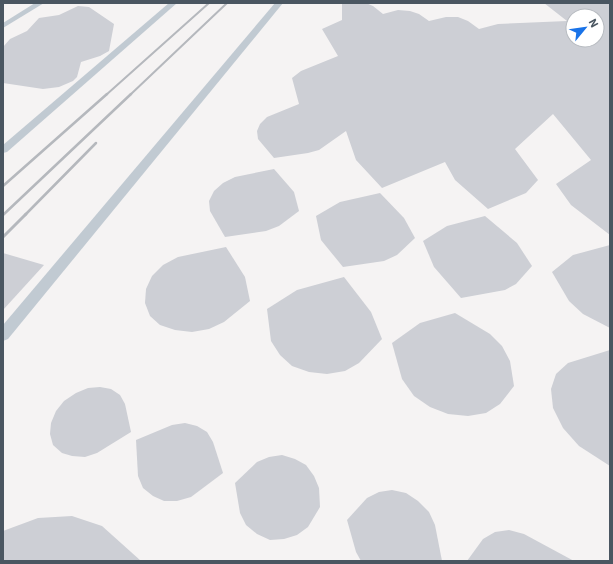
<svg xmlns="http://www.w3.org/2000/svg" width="613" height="564" font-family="'IBM Plex Sans',sans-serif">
<rect width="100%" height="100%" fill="#f5f3f3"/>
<!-- building -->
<g fill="#cdcfd5" fill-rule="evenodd">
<path d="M 342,3 L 366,3 L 373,6 L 383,14 L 398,10 L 410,11 L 419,14 L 429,21 L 446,17 L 458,17 L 468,21 L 479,29 L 498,24 L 567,21 L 544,3 L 610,3 L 610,235 L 571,205 L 556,184 L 591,160 L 553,114 L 515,149 L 538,180 L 526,193 L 488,209 L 455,180 L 445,162 L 382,188 L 356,160 L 346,131 L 319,150 L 308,153 L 274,158 L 258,139 L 257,131 L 260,124 L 267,117 L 299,104 L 292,78 L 301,71 L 338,56 L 322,29 L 342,20 ZM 573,16 L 597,16 L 597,40 L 573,40 Z"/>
<path d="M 78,6 L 89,7 L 114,24 L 109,51 L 100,56 L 81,62 L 77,77 L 73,81 L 59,87 L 43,89 L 3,83 L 3,47 L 10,39 L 27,31 L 39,18 L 59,15 Z"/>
<path d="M 274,169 L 294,192 L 299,211 L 279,226 L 266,231 L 225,237 L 210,211 L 209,201 L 214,191 L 223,183 L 235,177 Z"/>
<path d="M 380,193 L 404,218 L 415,238 L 397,255 L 384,261 L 343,267 L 321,240 L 316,216 L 340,202 Z"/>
<path d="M 485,216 L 517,243 L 532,266 L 516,284 L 505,290 L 461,298 L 434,267 L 423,241 L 447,226 Z"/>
<path d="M 610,245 L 610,328 L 583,314 L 569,301 L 552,272 L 573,255 Z"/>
<path d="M 226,247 L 245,277 L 250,301 L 224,322 L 209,329 L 192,332 L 175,330 L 160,325 L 150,316 L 145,303 L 146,289 L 152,276 L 163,265 L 178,257 Z"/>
<path d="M 3,253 L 44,265 L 3,310 Z"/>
<path d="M 344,277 L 371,312 L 382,339 L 359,363 L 345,371 L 327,374 L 309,372 L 292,366 L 280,355 L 271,341 L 267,309 L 297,290 Z"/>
<path d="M 455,313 L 490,334 L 502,346 L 510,361 L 514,386 L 500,404 L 486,413 L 468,416 L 448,414 L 430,407 L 414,396 L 402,379 L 392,343 L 420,323 Z"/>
<path d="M 610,350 L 610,466 L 579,446 L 563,428 L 553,408 L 551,389 L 556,374 L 568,363 Z"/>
<path d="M 100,387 L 111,389 L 120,395 L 125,404 L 131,432 L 97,453 L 85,457 L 72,456 L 62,453 L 53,445 L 50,434 L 51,423 L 56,411 L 64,401 L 76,393 L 88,388 Z"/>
<path d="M 185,423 L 197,426 L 207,432 L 213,442 L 223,473 L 191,497 L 177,501 L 164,501 L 153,496 L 143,488 L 138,476 L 136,440 L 172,425 Z"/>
<path d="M 282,455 L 295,459 L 306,465 L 314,476 L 319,488 L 320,507 L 308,527 L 297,535 L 284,539 L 270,540 L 257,534 L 246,525 L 240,513 L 235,483 L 257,462 L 269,457 Z"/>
<path d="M 392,490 L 406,493 L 418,501 L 429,512 L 435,525 L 442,561 L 361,561 L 356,552 L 347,520 L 367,498 L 379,492 Z"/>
<path d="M 72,516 L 102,526 L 141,561 L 3,561 L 3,531 L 38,518 Z"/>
<path d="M 509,530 L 524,534 L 574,561 L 467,561 L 483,539 L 495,532 Z"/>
</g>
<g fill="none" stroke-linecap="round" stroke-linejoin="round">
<!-- lane -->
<g fill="#c1cad2" fill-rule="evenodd">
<path d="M 35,3 L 44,3 L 3,28 L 3,23 Z"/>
<path d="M 169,3 L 177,3 L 7,152 L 3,153 L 3,145 Z"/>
<path d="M 275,3 L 283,3 L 8,339 L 3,341 L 3,325 Z"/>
</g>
<!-- rail-far2 -->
<g stroke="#b5b8bd" stroke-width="2">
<path d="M 106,95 L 209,3"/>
<path d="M 130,95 L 227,3"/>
</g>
<!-- rail-far1 -->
<g stroke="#b5b8bd" stroke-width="2.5">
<path d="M 3,186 L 107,94"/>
<path d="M 3,215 L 131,94"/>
<path d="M 25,215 L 96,143"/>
</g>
<!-- rail -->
<path stroke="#b5b8bd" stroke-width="3" d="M 3,237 L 26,214"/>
</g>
<!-- border -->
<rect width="613" height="564" fill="none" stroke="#4a5661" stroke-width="8"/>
<!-- north arrow -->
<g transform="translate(585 28) rotate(61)"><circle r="19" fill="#ffffff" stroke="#b7bbc0"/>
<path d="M0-3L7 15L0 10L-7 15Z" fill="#1a73e8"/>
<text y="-6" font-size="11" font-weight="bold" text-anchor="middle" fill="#4a5661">N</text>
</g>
</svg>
